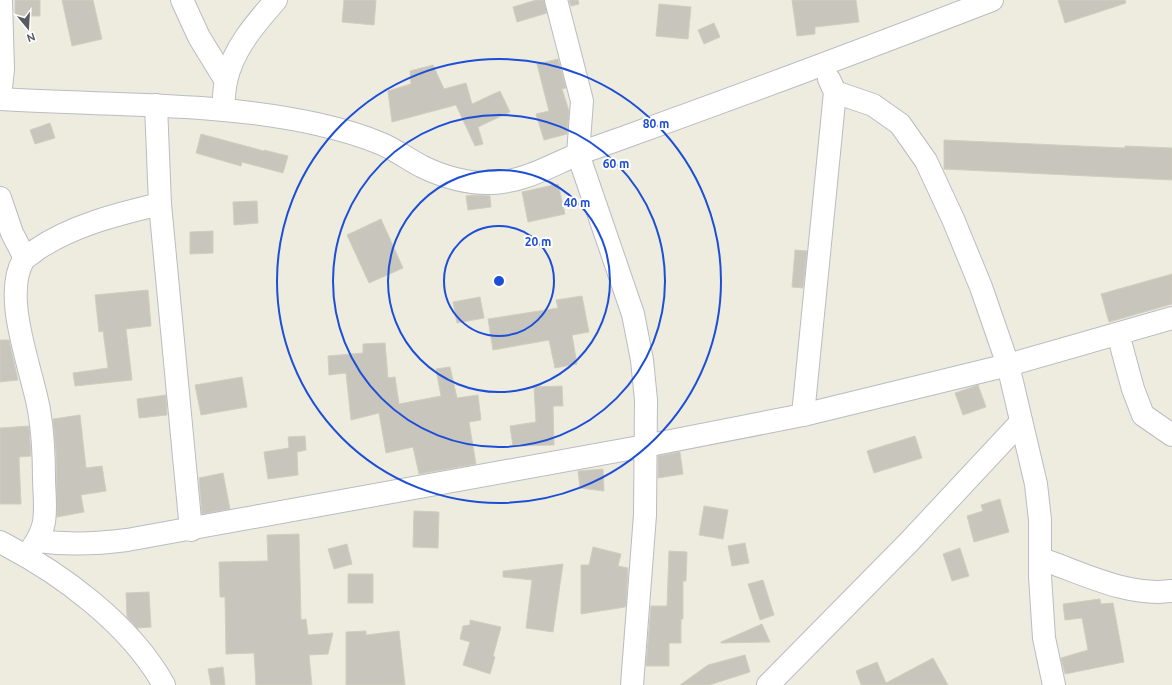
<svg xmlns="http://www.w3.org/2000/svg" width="1172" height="685" font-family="Ubuntu,sans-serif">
<rect width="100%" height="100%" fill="#edecdf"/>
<!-- building -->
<g fill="#c8c5bc" stroke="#d2cebd">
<rect x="15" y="0" width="25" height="16"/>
<path d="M 62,0 L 93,0 L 102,39 L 72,46 Z"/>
<path d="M 344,0 L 376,0 L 374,25 L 342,22 Z"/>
<path d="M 536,0 L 544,0 L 547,13 L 517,22 L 513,7 Z"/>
<path d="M 569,0 L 578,0 L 579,4 L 571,6 Z"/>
<path d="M 792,0 L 856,0 L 859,22 L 815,27 L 815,34 L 797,36 Z"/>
<path d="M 1058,0 L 1125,0 L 1126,3 L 1065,23 Z"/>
<path d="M 659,4 L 691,7 L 688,39 L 656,36 Z"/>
<path d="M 714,23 L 720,37 L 704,44 L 698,30 Z"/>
<path d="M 558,59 L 566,88 L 562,89 L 569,111 L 567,134 L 544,140 L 536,114 L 549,111 L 537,64 Z"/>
<path d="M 433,65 L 444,89 L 466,83 L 472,104 L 500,91 L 510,112 L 478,127 L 483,144 L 475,146 L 456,105 L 392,122 L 388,91 L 411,84 L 410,71 Z"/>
<path d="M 50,123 L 55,138 L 35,144 L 30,130 Z"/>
<path d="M 201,134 L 264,151 L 264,150 L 288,156 L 283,173 L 242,162 L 241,166 L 196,153 Z"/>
<path d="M 944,140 L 1125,148 L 1125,146 L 1172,148 L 1172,180 L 944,169 Z"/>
<path d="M 558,184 L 565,214 L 528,222 L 522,192 Z"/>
<path d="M 474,195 L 490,196 L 491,207 L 468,210 L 466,196 Z"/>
<path d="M 257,201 L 258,223 L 234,225 L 233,202 Z"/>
<path d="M 381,219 L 403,268 L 369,283 L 347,235 Z"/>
<path d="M 213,231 L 213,253 L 190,254 L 190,232 Z"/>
<path d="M 795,250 L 807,251 L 803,288 L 792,287 Z"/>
<path d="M 1172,274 L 1172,304 L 1109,322 L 1101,294 Z"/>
<path d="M 148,290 L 151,326 L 126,329 L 132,380 L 75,386 L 73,373 L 108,368 L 103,331 L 99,332 L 95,295 Z"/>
<path d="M 582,296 L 589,332 L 572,335 L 577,364 L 555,368 L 549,340 L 493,350 L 488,319 L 558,308 L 556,300 Z"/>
<path d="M 480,297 L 484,318 L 457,323 L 453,302 Z"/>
<path d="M 0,340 L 9,340 L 18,380 L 0,382 Z"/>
<path d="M 385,343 L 388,378 L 395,377 L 399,404 L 441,396 L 436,369 L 450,367 L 457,398 L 478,395 L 481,420 L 469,422 L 476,464 L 419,474 L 413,447 L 386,453 L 379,413 L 351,420 L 346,373 L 329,375 L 328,356 L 363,353 L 363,344 Z"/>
<path d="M 242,377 L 247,407 L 201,415 L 195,385 Z"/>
<path d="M 978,385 L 986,407 L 963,415 L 955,393 Z"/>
<path d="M 562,386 L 563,406 L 553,406 L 554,445 L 513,446 L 510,426 L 536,422 L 534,387 Z"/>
<path d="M 166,395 L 167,415 L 139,418 L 137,399 Z"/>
<path d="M 80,415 L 86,468 L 102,466 L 106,491 L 81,495 L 84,512 L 57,517 L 56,453 L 53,419 Z"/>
<path d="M 29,426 L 31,456 L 19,457 L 21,504 L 0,504 L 0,428 Z"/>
<path d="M 305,436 L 306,450 L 297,452 L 298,475 L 268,479 L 264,452 L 289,448 L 288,437 Z"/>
<path d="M 915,436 L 922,458 L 874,473 L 867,451 Z"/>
<path d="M 680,452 L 683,474 L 658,478 L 658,456 Z"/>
<path d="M 603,469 L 604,491 L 580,488 L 578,471 Z"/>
<path d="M 223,473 L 230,509 L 202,514 L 199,478 Z"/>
<path d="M 1000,499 L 1009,532 L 974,542 L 967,516 L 983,511 L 981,505 Z"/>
<path d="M 704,506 L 728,510 L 723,539 L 699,535 Z"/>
<path d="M 414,511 L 439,512 L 438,548 L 413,547 Z"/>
<path d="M 299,534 L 301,620 L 306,619 L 308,635 L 333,633 L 328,654 L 309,655 L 312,685 L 256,685 L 254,653 L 226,654 L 225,597 L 220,597 L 219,562 L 268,561 L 267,535 Z"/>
<path d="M 745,543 L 749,563 L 732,566 L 728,546 Z"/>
<path d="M 347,544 L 352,564 L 334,569 L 328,549 Z"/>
<path d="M 593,547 L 621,554 L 618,566 L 628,568 L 626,604 L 625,607 L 581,614 L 581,565 L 589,565 Z"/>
<path d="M 960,548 L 969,576 L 952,581 L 943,554 Z"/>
<path d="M 669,551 L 687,552 L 686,581 L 683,581 L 683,619 L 681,619 L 681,643 L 669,643 L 669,666 L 646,666 L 651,606 L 667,606 Z"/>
<path d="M 563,564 L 553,632 L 526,628 L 532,580 L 503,577 L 503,571 Z"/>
<rect x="348" y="574" width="25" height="29"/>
<path d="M 763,580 L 774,615 L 760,620 L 748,584 Z"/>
<path d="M 149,592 L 151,627 L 137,628 L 127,617 L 126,593 Z"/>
<path d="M 1100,599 L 1101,604 L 1113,603 L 1124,662 L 1065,674 L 1061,658 L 1088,650 L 1082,618 L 1065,620 L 1063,604 Z"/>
<path d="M 470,620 L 501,627 L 493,656 L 495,657 L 490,674 L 463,665 L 470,642 L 460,639 L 463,626 L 470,625 Z"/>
<path d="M 762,624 L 770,642 L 721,643 L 721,642 Z"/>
<path d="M 366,631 L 366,635 L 399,631 L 405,685 L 346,685 L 346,632 Z"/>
<path d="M 745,655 L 750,672 L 709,685 L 680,685 L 708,665 Z"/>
<path d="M 933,658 L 948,685 L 861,685 L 856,671 L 877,662 L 886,683 Z"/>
<path d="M 223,667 L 225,685 L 211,685 L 208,669 Z"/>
</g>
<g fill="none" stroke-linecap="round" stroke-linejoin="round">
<!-- minor casing -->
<g stroke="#babcc3" stroke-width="24">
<g id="minor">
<path d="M 182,0 L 199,37 L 226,81"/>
<path d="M 556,0 L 582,101 L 578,154 L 633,314 L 642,360 L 646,400 L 645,515 L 632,685"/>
<path d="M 835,92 L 873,105 L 900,124 L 926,161 L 953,219 L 981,287 L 1008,365 L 1036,484 L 1040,520 L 1040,576 L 1044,638 L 1054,685"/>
<path d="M 0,97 L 3,69 L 1,0"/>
<path d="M 0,99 C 106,106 213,101 317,124 C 339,129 361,135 382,144 C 396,150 409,160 423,167 C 444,177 469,184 493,183 C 525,181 548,167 576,155 C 592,148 609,143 625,137 C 748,93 870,47 992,0"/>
<path d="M 156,105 L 160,204 L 191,530"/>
<path d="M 223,109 C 224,100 224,90 226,81 C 233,49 255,24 276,0"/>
<path d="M 0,198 L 12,233 L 25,258"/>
<path d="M 1118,334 L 1133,389 L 1143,415 L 1172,435"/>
<path d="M 803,415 L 835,92 L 829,79"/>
<path d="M 38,541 C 68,545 96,544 127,540 L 645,446 L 803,415 L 1008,365 L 1172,318"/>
<path d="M 0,542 C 61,573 130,624 164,685"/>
<path d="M 26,556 C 50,527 45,514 44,479 C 44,456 43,433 39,410 C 32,369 1,296 24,259 C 27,256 33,253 36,250 C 73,225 118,214 160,204"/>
<path d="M 1041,559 C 1083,573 1127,597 1172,591"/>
<path d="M 768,685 L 909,542 L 1021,422"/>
</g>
</g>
<!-- minor -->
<use href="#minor" stroke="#fff" stroke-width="22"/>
</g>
<!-- distance rings -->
<g fill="none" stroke="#1d4ed8" stroke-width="2">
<circle cx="499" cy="281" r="55"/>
<circle cx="499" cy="281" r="111"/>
<circle cx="499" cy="281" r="166"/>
<circle cx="499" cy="281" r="222"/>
</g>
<circle cx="499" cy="281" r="6" fill="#1d4ed8" stroke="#fff" stroke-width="2"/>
<g font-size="12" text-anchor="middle" font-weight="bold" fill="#1d4ed8" stroke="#fff" stroke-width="4" stroke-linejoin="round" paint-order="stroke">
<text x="656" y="128">80 m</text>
<text x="616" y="168">60 m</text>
<text x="577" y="207">40 m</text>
<text x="538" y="246">20 m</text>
</g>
<!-- north arrow -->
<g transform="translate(28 28) rotate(162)" stroke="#ffffff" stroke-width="3" paint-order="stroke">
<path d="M0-3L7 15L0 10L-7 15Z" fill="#585b62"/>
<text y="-6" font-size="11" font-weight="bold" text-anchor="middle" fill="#585b62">N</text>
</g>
</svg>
